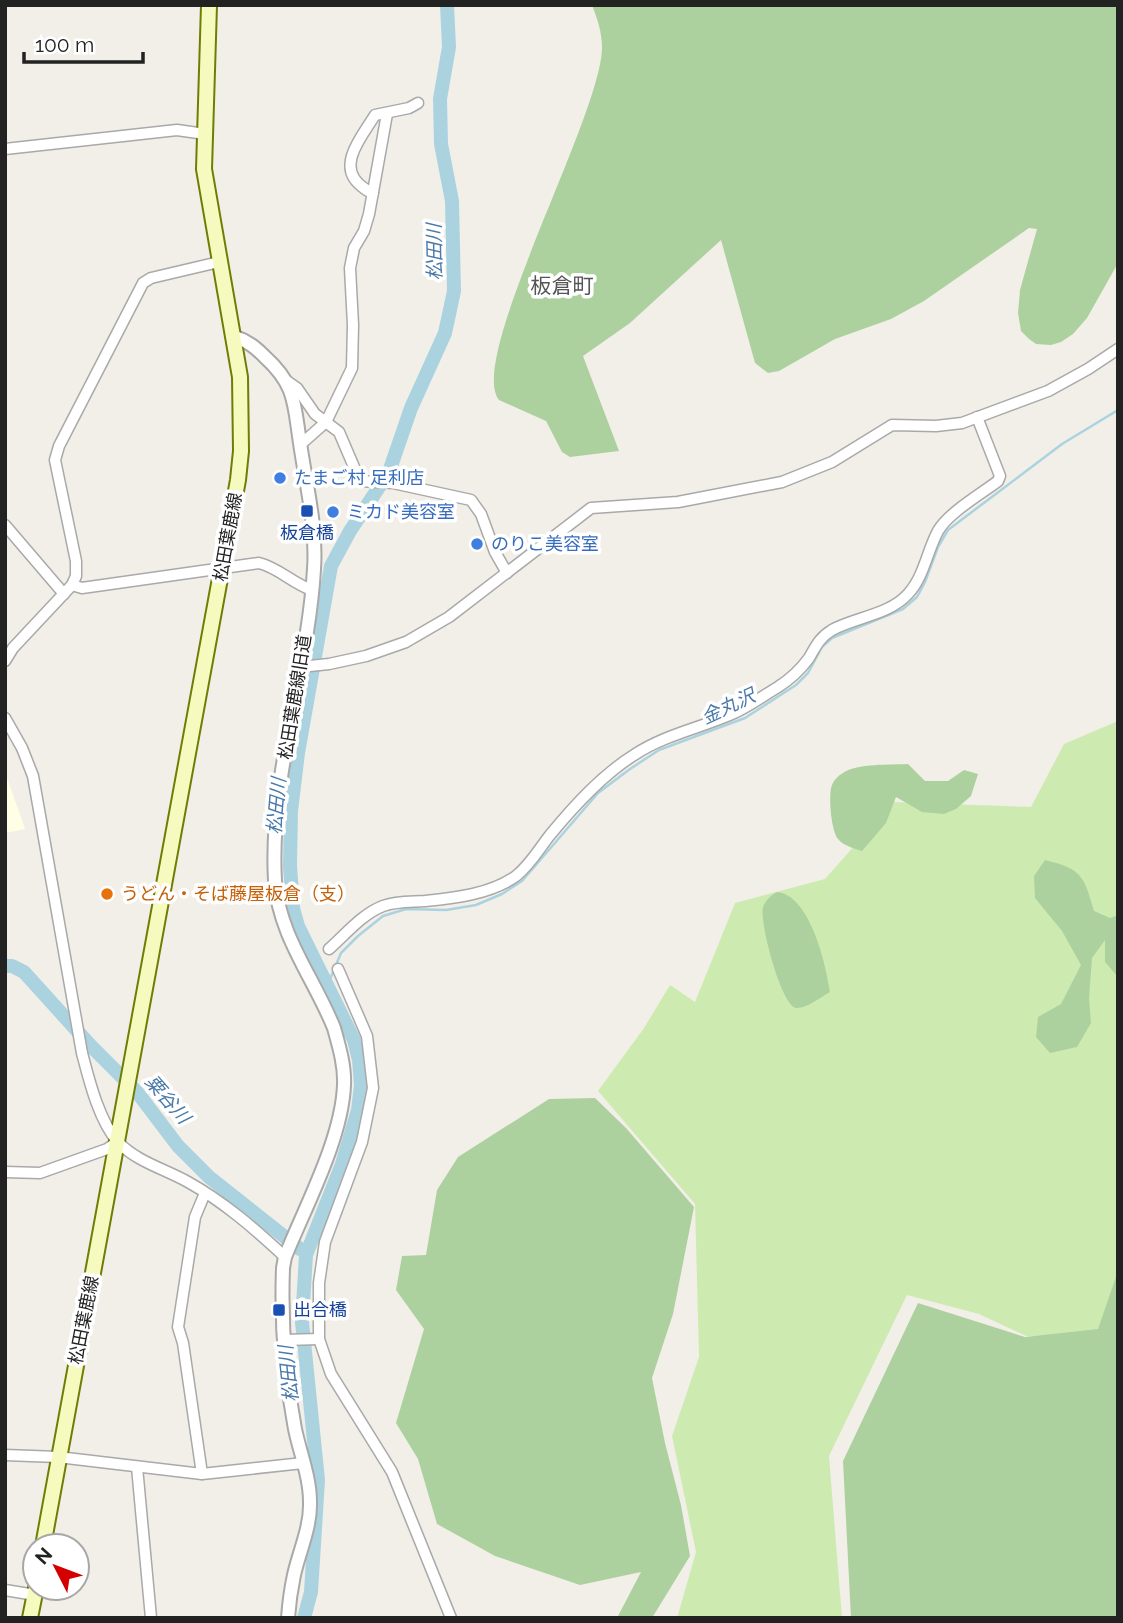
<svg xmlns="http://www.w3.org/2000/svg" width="1123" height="1623" font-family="Raleway,'Noto Sans JP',sans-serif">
<rect width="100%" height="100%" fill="#f2efe9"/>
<!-- education -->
<path fill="#ffffe5" d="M 7,778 L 25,829 L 5,833 L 5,779 Z"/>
<!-- grass -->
<path fill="#cdebb0" d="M 1118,721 L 1118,1287 L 1101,1335 L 1026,1336 L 979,1314 L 907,1295 L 829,1456 L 842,1618 L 677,1618 L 696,1552 L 672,1436 L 699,1357 L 695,1204 L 598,1091 L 644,1028 L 670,985 L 695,1002 L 735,903 L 825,879 L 893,802 L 1031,807 L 1064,744 Z"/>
<!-- forest -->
<g fill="#add19e">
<path d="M 592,5 L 1118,5 L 1118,263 L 1087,318 L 1073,334 L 1061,342 L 1051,345 L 1036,344 L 1029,339 L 1021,331 L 1018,313 L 1020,290 L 1037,229 L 1029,228 L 924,301 L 891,319 L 835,339 L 779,371 L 768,373 L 755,363 L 721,240 L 630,323 L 583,356 L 619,451 L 570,457 L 562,452 L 546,421 L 499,400 C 466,359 602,115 602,47 C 602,32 597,18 592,5 Z"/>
<path d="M 908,764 L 925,781 L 948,781 L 964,770 L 978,774 L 971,796 L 956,809 L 944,814 L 922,812 L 896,797 L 886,823 L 862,851 C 853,848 844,846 838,839 C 831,831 828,794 832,785 C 834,780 839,775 843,773 C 857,763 891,765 908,764 Z"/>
<path d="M 1045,860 C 1082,869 1084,876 1094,911 L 1110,918 L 1118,915 L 1118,977 L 1105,962 L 1105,940 L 1092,958 L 1089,998 L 1091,1023 L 1077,1047 L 1050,1053 L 1036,1037 L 1038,1017 L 1061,1004 L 1081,965 L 1062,931 L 1035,898 L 1034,876 Z"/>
<path d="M 777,892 C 810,895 826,964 830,992 C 821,997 806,1009 796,1008 C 781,1005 759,921 763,907 C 766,900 771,895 777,892 Z"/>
<path d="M 595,1098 L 626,1128 L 694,1207 L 673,1314 L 652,1378 L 665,1443 L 681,1505 L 690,1556 L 652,1618 L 617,1618 L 641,1572 L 580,1585 L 495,1556 L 437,1524 L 418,1459 L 396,1423 L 424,1329 L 396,1290 L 402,1256 L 426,1255 L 437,1190 L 458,1157 L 549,1099 Z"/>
<path d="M 1118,1271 L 1118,1618 L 851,1618 L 843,1461 L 918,1303 L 1025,1337 L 1098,1329 Z"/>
</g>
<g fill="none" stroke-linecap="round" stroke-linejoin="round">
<!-- stream -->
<path stroke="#aad3df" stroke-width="2.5" d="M 328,984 L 341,953 L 358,936 L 383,916 L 406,909 L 446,910 L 476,905 L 502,894 L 522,881 L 598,793 L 630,769 L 659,750 L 745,718 L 796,685 L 808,673 L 822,647 L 832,638 L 903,609 L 917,597 L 925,582 L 938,547 L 948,530 L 1062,444 L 1118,410"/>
<!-- river -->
<g stroke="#aad3df" stroke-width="14">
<path d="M 5,966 L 12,966 L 24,972 L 90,1045 L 137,1092 L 178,1146 L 209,1177 L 300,1249"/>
<path d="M 304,1618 L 311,1592 L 318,1480 L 302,1322 L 306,1255 L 342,1164 L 358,1110 L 361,1085 L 359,1060 L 354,1040 L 298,926 L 293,908 L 290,866 L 291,811 L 298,753 L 331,566 L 350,531 L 389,472 L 411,408 L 445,333 L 454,291 L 452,201 L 441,144 L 440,99 L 449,47 L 447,5"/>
</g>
<!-- minor casing -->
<g stroke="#a9a9a9" stroke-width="13">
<g id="minor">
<path d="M 5,149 L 177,130 L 205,134"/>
<path d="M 373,193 C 366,191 364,188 359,184 C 337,164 363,135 375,115 L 409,108 L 418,103"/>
<path d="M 287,381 L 297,388 L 315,414 L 339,432 L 360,481 L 393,483 L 471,500 L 481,514 L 495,552 L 507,573"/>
<path d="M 300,445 L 326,422 L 352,368 L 353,325 L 350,268 L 354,248 L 364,231 L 369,214 L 387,114"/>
<path d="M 5,525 L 64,594"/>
<path d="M 72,585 L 82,588 L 259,563 C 279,568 292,583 312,590"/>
<path d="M 5,661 L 13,648 L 72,585 L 76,576 L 76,561 L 55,460 L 59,446 L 143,283 L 151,278 L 219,262"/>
<path d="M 300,667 L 329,664 L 366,656 L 406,642 L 449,617 L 591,508 L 678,502 L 782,482 L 832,462 L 892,425 L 936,426 L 962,423 L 1048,391 L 1088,369 L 1118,349"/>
<path d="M 5,718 L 22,748 L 33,776 L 82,1053 C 89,1080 99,1121 118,1142 C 137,1162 165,1169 188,1182 C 224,1202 255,1229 285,1257"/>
<path d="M 329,949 C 345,935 362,914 383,906 C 397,901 410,902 425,901 C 455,898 491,894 516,876 C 530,865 539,849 550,835 C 574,806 602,775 634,755 C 664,735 700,728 732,714 C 748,707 763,696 778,687 C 789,680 801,669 809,658 C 816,646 819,638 832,630 C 856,617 889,615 908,594 C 924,577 927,551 938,531 C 948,513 981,494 998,481 L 1000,476 L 977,417"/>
<path d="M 338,969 L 367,1036 L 373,1088 L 362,1142 L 325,1242 L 319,1283 L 319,1339 L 331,1374 L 392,1472 L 451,1618"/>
<path d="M 5,1172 L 40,1173 L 107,1149 L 117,1142"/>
<path d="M 284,1340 L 319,1339"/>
<path d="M 5,1455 L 58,1457 L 202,1474 L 183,1343 L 178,1327 L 195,1217 L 205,1193"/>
<path d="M 137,1467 L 151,1618"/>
<path d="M 202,1474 L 303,1463"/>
<path d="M 5,1590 L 35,1595"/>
</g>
</g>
<!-- tertiary casing -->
<g stroke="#a9a9a9" stroke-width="16">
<path id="tertiary" d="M 235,337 C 248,341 256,348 265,357 C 296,385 294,404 300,443 C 306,485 317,526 314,569 C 308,673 269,775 275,881 C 279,936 314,978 334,1028 C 339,1046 345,1066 344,1085 C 342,1139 305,1207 285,1257 L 283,1268 C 281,1321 285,1377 295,1429 C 300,1453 310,1477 310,1502 C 311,1527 299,1552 294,1575 C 291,1589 289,1604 288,1618"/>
</g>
<!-- secondary casing -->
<g stroke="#707d05" stroke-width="18">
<g id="secondary">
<path d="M 43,1546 L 238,480 L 241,451 L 240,377 L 204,169 L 209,5"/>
<path d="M 30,1618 L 36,1588"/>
</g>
</g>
<!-- minor -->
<use href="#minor" stroke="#fff" stroke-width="10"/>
<!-- tertiary -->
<use href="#tertiary" stroke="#fff" stroke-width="12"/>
<!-- secondary -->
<use href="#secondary" stroke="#f7fabf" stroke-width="14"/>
</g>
<!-- markers -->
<g fill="#3f7fe0" stroke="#fff" stroke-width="2.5">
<circle cx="280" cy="478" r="7"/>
<circle cx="333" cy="512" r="7"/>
<circle cx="477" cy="544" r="7"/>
</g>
<g fill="#1a4fb4" stroke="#fff" stroke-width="2.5">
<rect x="300" y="504" width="14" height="14" rx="3.5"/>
<rect x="272" y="1303" width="14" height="14" rx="3.5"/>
</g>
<circle fill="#e8710a" stroke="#fff" stroke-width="2.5" cx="107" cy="894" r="7"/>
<g text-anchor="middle" stroke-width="7" stroke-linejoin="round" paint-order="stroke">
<!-- shop labels -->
<g font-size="18" fill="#366cbe" stroke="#fff" text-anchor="start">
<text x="294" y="484">たまご村 足利店</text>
<text x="347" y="518">ミカド美容室</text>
<text x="491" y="550">のりこ美容室</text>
</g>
<!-- transit labels -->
<g font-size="18" fill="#164399" stroke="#fff">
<text x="307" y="539">板倉橋</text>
<text x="293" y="1316" text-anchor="start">出合橋</text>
</g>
<!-- street labels -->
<g font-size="18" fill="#222" stroke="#fff">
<text transform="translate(228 537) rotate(-80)" y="6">松田葉鹿線</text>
<text transform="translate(295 697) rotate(-81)" y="6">松田葉鹿線旧道</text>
<text transform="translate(84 1320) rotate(-79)" y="6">松田葉鹿線</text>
</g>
<!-- food labels -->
<g font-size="18" fill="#c56008" stroke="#fff" text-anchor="start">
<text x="121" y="900">うどん・そば藤屋板倉（支）</text>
</g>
<!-- water labels -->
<g font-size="19" font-style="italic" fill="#4a7aab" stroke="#fff">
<text transform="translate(434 252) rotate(-91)" y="7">松田川</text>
<text transform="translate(728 706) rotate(-25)" y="7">金丸沢</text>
<text transform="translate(276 806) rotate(-85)" y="7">松田川</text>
<text transform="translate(168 1099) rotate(49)" y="7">粟谷川</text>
<text transform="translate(288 1374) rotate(-96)" y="7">松田川</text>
</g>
<!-- quarter labels -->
<g font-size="21" fill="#555" stroke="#fff">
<text x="562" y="293">板倉町</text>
</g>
</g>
<!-- border -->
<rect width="1123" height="1623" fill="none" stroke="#222222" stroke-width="14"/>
<!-- north arrow -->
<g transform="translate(56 1567) rotate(312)"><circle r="33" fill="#ffffff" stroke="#a7a7a7" stroke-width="2"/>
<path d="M0-5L12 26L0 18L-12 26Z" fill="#d40000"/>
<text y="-10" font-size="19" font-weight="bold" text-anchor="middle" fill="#222222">N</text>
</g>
<!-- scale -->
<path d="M24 52v10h119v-10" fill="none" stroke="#222222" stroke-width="3.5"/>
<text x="35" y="52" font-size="21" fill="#222222" stroke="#ffffff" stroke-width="5" paint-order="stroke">100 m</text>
</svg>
